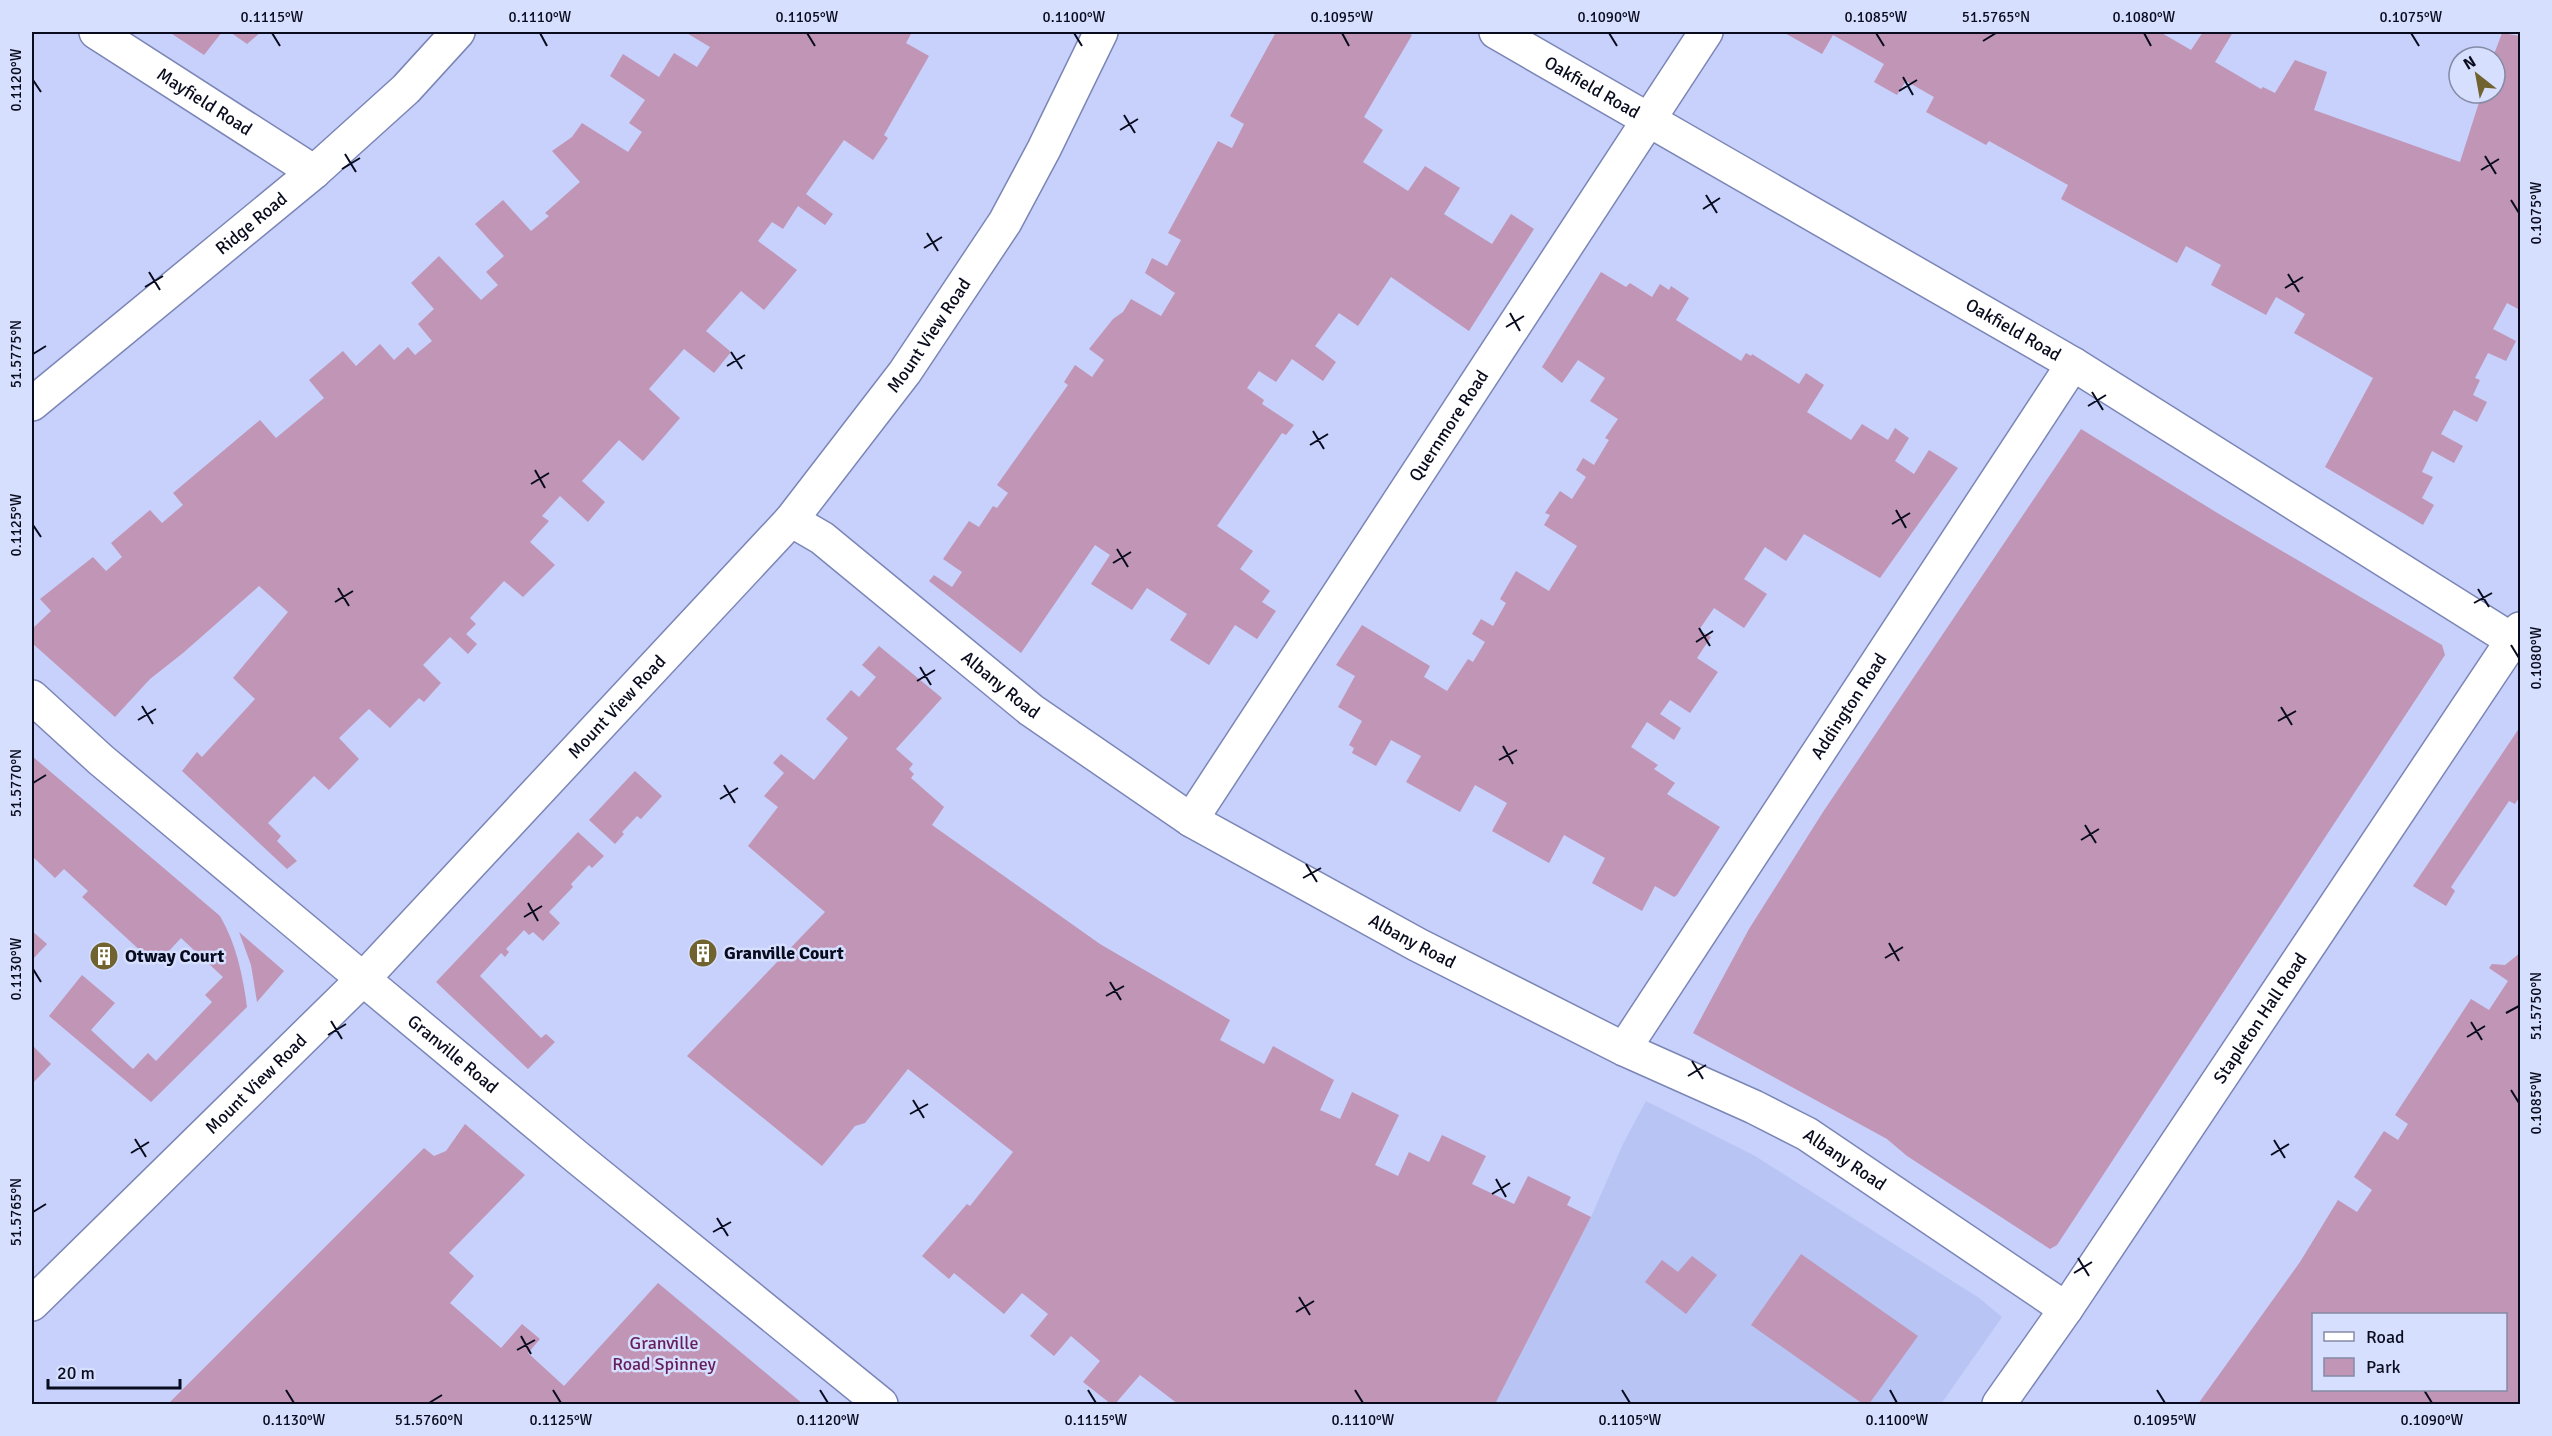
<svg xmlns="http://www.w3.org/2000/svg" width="2552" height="1436" font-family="Signika,sans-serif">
<rect width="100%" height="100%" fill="#c7d1fb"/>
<!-- built -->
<path fill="#b8c4f3" d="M 1646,1101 L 1755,1156 L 1979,1298 L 2002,1317 L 1941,1404 L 1495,1404 L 1591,1217 L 1623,1144 Z"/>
<!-- green -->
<g fill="#c095b6" fill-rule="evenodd">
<path d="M 169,32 L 222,32 L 204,55 Z"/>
<path d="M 230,32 L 261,32 L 247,44 Z"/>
<path d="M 685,32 L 912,32 L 906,43 L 929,56 L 884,135 L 888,138 L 873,160 L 844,140 L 806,194 L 833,214 L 825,225 L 798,206 L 783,229 L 772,222 L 758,241 L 797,270 L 764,310 L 741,291 L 706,331 L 731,352 L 714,373 L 684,349 L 649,389 L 680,418 L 643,461 L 619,440 L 582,481 L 605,502 L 588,522 L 560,496 L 542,516 L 549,521 L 530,542 L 555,565 L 523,597 L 504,581 L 470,618 L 476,624 L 466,634 L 477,644 L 468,654 L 450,637 L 423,665 L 441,683 L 424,702 L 419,698 L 390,728 L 369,709 L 339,738 L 359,759 L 329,790 L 314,776 L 268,823 L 281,836 L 277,841 L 297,861 L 287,869 L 182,771 L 197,752 L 202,757 L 255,699 L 233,678 L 288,612 L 259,586 L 183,653 L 150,679 L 115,717 L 32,643 L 32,629 L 51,611 L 40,599 L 93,557 L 106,571 L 122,557 L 111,543 L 150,510 L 162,523 L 183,505 L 173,493 L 260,420 L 276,438 L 324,398 L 309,380 L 343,351 L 356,366 L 380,344 L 394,360 L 408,347 L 415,355 L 432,341 L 418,324 L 434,309 L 411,283 L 439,256 L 481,300 L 498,285 L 486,272 L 504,256 L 475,224 L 503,200 L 531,231 L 549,216 L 545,213 L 580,182 L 552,151 L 572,137 L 582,123 L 628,152 L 642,132 L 629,123 L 645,100 L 610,76 L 623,54 L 659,77 L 674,53 L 697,67 L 710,47 Z"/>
<path d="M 1276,32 L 1405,32 L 1412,35 L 1364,117 L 1383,130 L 1363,162 L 1408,191 L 1425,166 L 1460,188 L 1444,214 L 1492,244 L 1511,214 L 1534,229 L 1469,331 L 1391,277 L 1358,326 L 1339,313 L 1315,346 L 1336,362 L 1323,381 L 1292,359 L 1276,382 L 1259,371 L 1247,388 L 1264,400 L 1262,404 L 1294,425 L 1286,435 L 1282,433 L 1217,526 L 1253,551 L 1240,569 L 1270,591 L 1262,602 L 1276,611 L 1257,639 L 1235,625 L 1209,665 L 1170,640 L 1187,614 L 1147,588 L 1132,610 L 1091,584 L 1110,555 L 1095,545 L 1021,653 L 929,581 L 934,575 L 952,587 L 962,572 L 943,559 L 969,521 L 979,527 L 993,506 L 997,508 L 1008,493 L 997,485 L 1068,385 L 1064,382 L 1075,365 L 1092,377 L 1104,360 L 1089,349 L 1113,319 L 1123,312 L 1131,299 L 1161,316 L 1175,293 L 1145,273 L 1152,258 L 1167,266 L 1181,240 L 1168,233 L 1218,141 L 1232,148 L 1244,124 L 1230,116 Z"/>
<path d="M 1783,32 L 2160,32 L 2191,50 L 2203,32 L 2233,32 L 2215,62 L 2261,89 L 2263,87 L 2275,93 L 2295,60 L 2327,72 L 2314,110 L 2460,162 L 2482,93 L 2495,93 L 2493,57 L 2502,33 L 2520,36 L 2520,310 L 2507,303 L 2493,329 L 2516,341 L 2506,361 L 2488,353 L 2475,378 L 2480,380 L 2473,395 L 2487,402 L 2477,422 L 2454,410 L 2441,434 L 2463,446 L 2454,463 L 2432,451 L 2422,472 L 2433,477 L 2422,498 L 2434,505 L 2423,525 L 2325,467 L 2373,378 L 2294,333 L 2305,314 L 2276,297 L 2266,315 L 2211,285 L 2221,265 L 2186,246 L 2177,263 L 2061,199 L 2068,185 L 1989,141 L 1986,145 L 1926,112 L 1934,97 L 1906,81 L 1897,95 L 1874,82 L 1884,64 L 1833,35 L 1822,54 Z"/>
<path d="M 1601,272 L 1626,287 L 1630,283 L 1652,297 L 1660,284 L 1669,290 L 1671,286 L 1689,298 L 1676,320 L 1741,361 L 1746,353 L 1751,356 L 1752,354 L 1799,384 L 1806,373 L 1824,385 L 1807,412 L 1851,440 L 1862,424 L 1888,440 L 1895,428 L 1909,438 L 1895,461 L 1914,474 L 1929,450 L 1958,468 L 1880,578 L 1804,534 L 1786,561 L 1765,547 L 1744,579 L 1767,594 L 1744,628 L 1714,608 L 1699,630 L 1711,637 L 1697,658 L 1718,672 L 1690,713 L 1670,700 L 1660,714 L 1681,728 L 1674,740 L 1647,722 L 1631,747 L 1658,765 L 1654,769 L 1675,783 L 1667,794 L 1720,827 L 1677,895 L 1674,897 L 1655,886 L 1642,911 L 1592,883 L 1605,858 L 1564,835 L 1549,863 L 1492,831 L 1507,803 L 1475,785 L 1460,812 L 1406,782 L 1421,756 L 1391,740 L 1376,766 L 1352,753 L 1354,748 L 1349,745 L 1362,721 L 1338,707 L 1355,676 L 1336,665 L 1362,625 L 1430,666 L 1424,677 L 1447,691 L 1468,659 L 1473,662 L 1485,642 L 1472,634 L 1481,619 L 1493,626 L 1506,603 L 1500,599 L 1516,571 L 1549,591 L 1577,546 L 1544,525 L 1550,515 L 1545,513 L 1560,491 L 1572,499 L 1586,477 L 1576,470 L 1583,458 L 1594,465 L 1609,440 L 1605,438 L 1618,419 L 1590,401 L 1605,378 L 1578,360 L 1562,383 L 1542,367 Z"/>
<path d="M 2081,429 L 2219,514 L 2442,645 L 2445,655 L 2057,1245 L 2050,1249 L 1907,1156 L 1887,1139 L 1693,1033 L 1749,929 L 1823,812 Z"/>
<path d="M 879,646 L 942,698 L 896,749 L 913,764 L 909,769 L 914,774 L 911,778 L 944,807 L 932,825 L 1100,944 L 1230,1020 L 1220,1040 L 1264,1064 L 1273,1046 L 1334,1080 L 1320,1110 L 1340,1119 L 1352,1092 L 1399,1115 L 1375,1165 L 1398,1176 L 1409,1152 L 1429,1162 L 1442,1135 L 1486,1156 L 1472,1184 L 1514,1204 L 1528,1176 L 1571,1197 L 1567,1205 L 1591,1217 L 1495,1404 L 1178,1404 L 1140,1375 L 1115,1404 L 1111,1404 L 1083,1382 L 1100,1361 L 1071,1336 L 1054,1356 L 1030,1336 L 1048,1314 L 1022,1293 L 1004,1314 L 954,1273 L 949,1279 L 922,1256 L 967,1204 L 970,1206 L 1013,1152 L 908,1069 L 865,1123 L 855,1126 L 822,1166 L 687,1056 L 825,912 L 748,846 L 778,807 L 764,796 L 784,773 L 773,763 L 781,754 L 814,780 L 848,738 L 826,719 L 851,690 L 859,697 L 876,677 L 862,665 Z"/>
<path d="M 2520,727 L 2520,796 L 2515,804 L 2509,801 L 2451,887 L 2455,891 L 2446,906 L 2413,886 Z"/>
<path d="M 32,756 L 220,916 C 236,943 243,976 247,1007 L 151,1102 L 49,1016 L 82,975 L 115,1003 L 91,1030 L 133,1069 L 148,1053 L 156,1061 L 212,1002 L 205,995 L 223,977 L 181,938 L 156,965 L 82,897 L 88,891 L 64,869 L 55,878 L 32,856 Z"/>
<path d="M 635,771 L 662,796 L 641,819 L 637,816 L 622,832 L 624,834 L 615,844 L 589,820 Z"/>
<path d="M 578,832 L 604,856 L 592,868 L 589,865 L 571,884 L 573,887 L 549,912 L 560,923 L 543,941 L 533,932 L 529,935 L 524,930 L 506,949 L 509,952 L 505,957 L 501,953 L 480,976 L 541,1038 L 546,1034 L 555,1042 L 528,1069 L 436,982 Z"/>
<path d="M 32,931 L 47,944 L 32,960 Z"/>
<path d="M 239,932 L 284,971 L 257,1002 L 251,965 Z"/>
<path d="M 2520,953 L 2520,1404 L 2198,1404 L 2300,1262 L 2338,1200 L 2357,1212 L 2372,1190 L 2354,1177 L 2384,1131 L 2398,1140 L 2408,1124 L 2395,1115 L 2471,999 L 2489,1010 L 2508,981 L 2489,968 L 2492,964 L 2505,965 ZM 2314,1314 L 2506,1314 L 2506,1390 L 2314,1390 Z"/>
<path d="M 32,1045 L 51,1064 L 32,1084 Z"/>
<path d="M 465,1124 L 525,1175 L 449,1253 L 474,1276 L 450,1303 L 501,1348 L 522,1324 L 540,1339 L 528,1353 L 564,1386 L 658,1283 L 803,1404 L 168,1404 L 424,1148 L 434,1156 L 446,1151 Z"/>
<path d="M 1801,1254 L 1918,1336 L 1869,1404 L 1863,1404 L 1751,1325 Z"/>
<path d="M 1692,1256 L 1717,1275 L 1686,1314 L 1645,1282 L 1662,1260 L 1678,1272 Z"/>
</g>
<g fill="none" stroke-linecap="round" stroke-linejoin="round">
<!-- minor casing -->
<g stroke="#7b86b6" stroke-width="36">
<g id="minor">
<path id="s1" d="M 96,32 L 314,172"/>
<path id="s2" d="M 1496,32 L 2073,364 L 2520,645"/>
<path id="s3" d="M 32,404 L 314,172 L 406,89 L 458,32"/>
<path id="s4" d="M 791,520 L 822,538 L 1031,710 L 1191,820 L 1418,945 L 1624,1049 L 1754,1107 L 1807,1134 L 2066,1309"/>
<path id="s5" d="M 32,697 L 101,760 L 363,979 L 578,1158 L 881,1404"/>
<path id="s6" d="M 1191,820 L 1706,32"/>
<path id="s7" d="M 1624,1049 L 2073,364"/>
<path id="s8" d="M 32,1304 L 363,979 L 791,520 L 905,372 L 1005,222 L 1044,149 L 1101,32"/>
<path id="s9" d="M 1999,1404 L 2066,1309 L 2520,629"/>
</g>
</g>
<!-- minor -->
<use href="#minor" stroke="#fff" stroke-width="33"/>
</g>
<!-- ticks -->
<path fill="none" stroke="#090c1e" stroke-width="2" d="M 272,33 L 280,46M 540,33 L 547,46M 807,33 L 815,46M 1074,33 L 1082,46M 1342,33 L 1349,46M 1609,33 L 1617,46M 1876,33 L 1884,46M 2144,33 L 2151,46M 2411,33 L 2419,46M 1983,41 L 1996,33M 1903,77 L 1913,95M 33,80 L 41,92M 1899,91 L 1917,80M 1124,115 L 1135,133M 1120,130 L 1138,119M 345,154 L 356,172M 2485,156 L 2496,174M 342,169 L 360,158M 2481,170 L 2499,159M 1706,195 L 1717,213M 2511,200 L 2519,213M 1703,209 L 1720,198M 927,233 L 938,251M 924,248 L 942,237M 149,272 L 160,290M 2288,274 L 2299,292M 145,287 L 163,276M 2285,288 L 2303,277M 1510,313 L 1520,331M 1506,327 L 1524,316M 731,352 L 742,369M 33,354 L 46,346M 727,366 L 745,355M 2092,392 L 2103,410M 2088,406 L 2106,395M 1313,431 L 1324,449M 1310,445 L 1328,434M 535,470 L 545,488M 531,484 L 549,473M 1896,510 L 1906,528M 1892,524 L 1910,513M 33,525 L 41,537M 1117,549 L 1128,567M 1113,563 L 1131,552M 338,588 L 349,606M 2478,589 L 2489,607M 335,602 L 353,591M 2474,603 L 2492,593M 1699,628 L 1710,646M 1696,642 L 1713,631M 2511,645 L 2519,658M 920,667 L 931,685M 917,681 L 935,670M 142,706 L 153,724M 2281,707 L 2292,725M 138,720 L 156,709M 2278,721 L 2296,711M 1503,746 L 1513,764M 1499,760 L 1517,750M 33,783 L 46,775M 724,785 L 735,803M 720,799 L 738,788M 2085,825 L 2096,843M 2081,840 L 2099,829M 1306,864 L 1317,882M 1303,878 L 1321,868M 528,903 L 538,921M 524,917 L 542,906M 1889,943 L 1899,961M 1885,958 L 1903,947M 33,969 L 41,982M 1110,982 L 1121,1000M 1106,996 L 1124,986M 2506,1013 L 2519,1006M 331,1021 L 342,1039M 2471,1022 L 2482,1040M 328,1035 L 346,1024M 2467,1037 L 2485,1026M 1692,1061 L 1703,1079M 1688,1076 L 1706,1065M 2511,1090 L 2519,1103M 913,1100 L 924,1118M 910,1114 L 928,1104M 135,1139 L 146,1157M 2274,1140 L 2285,1158M 131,1153 L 149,1142M 2271,1155 L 2289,1144M 1496,1179 L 1506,1197M 1492,1194 L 1510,1183M 33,1212 L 46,1204M 717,1218 L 728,1236M 713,1232 L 731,1222M 2078,1258 L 2089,1276M 2074,1273 L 2092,1262M 1299,1297 L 1310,1315M 1296,1312 L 1314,1301M 521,1336 L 531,1354M 517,1350 L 535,1340M 286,1390 L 294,1403M 553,1390 L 561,1403M 820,1390 L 828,1403M 1088,1390 L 1096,1403M 1355,1390 L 1363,1403M 1622,1390 L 1630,1403M 1890,1390 L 1897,1403M 2157,1390 L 2165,1403M 2424,1390 L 2432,1403M 429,1403 L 442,1395"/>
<!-- icons -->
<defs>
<g id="building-disc" transform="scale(1.5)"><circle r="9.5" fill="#716330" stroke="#d7dfff"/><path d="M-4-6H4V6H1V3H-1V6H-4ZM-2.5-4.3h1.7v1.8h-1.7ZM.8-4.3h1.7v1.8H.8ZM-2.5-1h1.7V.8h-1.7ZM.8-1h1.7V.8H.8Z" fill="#fff"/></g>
</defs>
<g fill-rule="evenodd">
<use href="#building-disc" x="703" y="953"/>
<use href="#building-disc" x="104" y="956"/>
</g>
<g text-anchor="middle" stroke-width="5" stroke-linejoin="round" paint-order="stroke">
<!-- street labels -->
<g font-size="18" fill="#090c1e" stroke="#d7dfff">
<text dy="6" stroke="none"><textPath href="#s2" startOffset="111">Oakfield Road</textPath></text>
<text dy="6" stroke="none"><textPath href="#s1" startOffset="129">Mayfield Road</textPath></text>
<text dy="6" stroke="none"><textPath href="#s3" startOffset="284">Ridge Road</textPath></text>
<text dy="6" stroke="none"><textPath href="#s2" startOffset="597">Oakfield Road</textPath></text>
<text dy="6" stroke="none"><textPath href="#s8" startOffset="1322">Mount View Road</textPath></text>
<text dy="6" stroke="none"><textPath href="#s6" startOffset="471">Quernmore Road</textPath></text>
<text dy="6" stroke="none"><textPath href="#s4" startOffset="267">Albany Road</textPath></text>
<text dy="6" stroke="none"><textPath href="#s8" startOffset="836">Mount View Road</textPath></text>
<text dy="6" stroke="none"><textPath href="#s7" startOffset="410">Addington Road</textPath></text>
<text dy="6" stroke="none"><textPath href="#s4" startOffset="753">Albany Road</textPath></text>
<text dy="6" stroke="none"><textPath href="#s9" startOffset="466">Stapleton Hall Road</textPath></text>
<text dy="6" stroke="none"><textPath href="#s5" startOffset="552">Granville Road</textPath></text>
<text dy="6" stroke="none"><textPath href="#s8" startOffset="314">Mount View Road</textPath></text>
<text dy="6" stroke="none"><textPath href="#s4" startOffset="1238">Albany Road</textPath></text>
</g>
<!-- poi labels -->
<g font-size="18" font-weight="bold" fill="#090c1e" stroke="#d7dfff" text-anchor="start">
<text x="724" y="959">Granville Court</text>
<text x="125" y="962">Otway Court</text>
</g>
<!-- park labels -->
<g font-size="18" fill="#651e5a" stroke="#d7dfff">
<text x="664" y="1349">Granville<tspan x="664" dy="21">Road Spinney</tspan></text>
</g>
</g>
<!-- border -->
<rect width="2552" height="1436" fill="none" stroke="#d7dfff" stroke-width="66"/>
<!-- legend -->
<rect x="2312" y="1313" width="195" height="78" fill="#d7dfff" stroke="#858ba5" stroke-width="1.5"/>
<rect x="2324" y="1332" width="30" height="9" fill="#ffffff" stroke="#858ba5" stroke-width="1.5"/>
<text x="2366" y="1343" font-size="18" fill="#090c1e">Road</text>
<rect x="2324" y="1358" width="30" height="18" fill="#c095b6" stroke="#858ba5" stroke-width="1.5"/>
<text x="2366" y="1373" font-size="18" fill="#090c1e">Park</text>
<!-- north arrow -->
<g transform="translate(2477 75) rotate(329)"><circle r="28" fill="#d7dfff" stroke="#858ba5" stroke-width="1.5"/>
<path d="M0-4.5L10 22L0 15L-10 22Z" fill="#716330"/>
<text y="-9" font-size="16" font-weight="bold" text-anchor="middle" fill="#090c1e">N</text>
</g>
<!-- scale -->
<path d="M48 1379v9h132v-9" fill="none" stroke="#090c1e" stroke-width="3"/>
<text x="57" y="1379" font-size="18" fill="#090c1e" stroke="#d7dfff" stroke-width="4.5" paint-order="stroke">20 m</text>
<rect x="33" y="33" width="2486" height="1370" fill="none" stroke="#090c1e" stroke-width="2"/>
<g font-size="15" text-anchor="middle" fill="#090c1e">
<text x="272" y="22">0.1115°W</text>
<text x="540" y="22">0.1110°W</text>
<text x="807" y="22">0.1105°W</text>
<text x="1074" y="22">0.1100°W</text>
<text x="1342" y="22">0.1095°W</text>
<text x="1609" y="22">0.1090°W</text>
<text x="1876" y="22">0.1085°W</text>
<text x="1996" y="22">51.5765°N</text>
<text x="2144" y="22">0.1080°W</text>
<text x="2411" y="22">0.1075°W</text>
<text transform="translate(16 80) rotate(-90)" y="5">0.1120°W</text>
<text transform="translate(2536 213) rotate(-90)" y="5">0.1075°W</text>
<text transform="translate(16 354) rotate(-90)" y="5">51.5775°N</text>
<text transform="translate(16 525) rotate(-90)" y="5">0.1125°W</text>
<text transform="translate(2536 658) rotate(-90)" y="5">0.1080°W</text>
<text transform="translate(16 783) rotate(-90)" y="5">51.5770°N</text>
<text transform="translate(16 969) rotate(-90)" y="5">0.1130°W</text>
<text transform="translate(2536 1006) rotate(-90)" y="5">51.5750°N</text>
<text transform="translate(2536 1103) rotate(-90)" y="5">0.1085°W</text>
<text transform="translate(16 1212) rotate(-90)" y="5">51.5765°N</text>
<text x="294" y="1425">0.1130°W</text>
<text x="429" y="1425">51.5760°N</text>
<text x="561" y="1425">0.1125°W</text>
<text x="828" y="1425">0.1120°W</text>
<text x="1096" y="1425">0.1115°W</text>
<text x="1363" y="1425">0.1110°W</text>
<text x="1630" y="1425">0.1105°W</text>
<text x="1897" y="1425">0.1100°W</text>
<text x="2165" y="1425">0.1095°W</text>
<text x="2432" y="1425">0.1090°W</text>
</g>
</svg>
